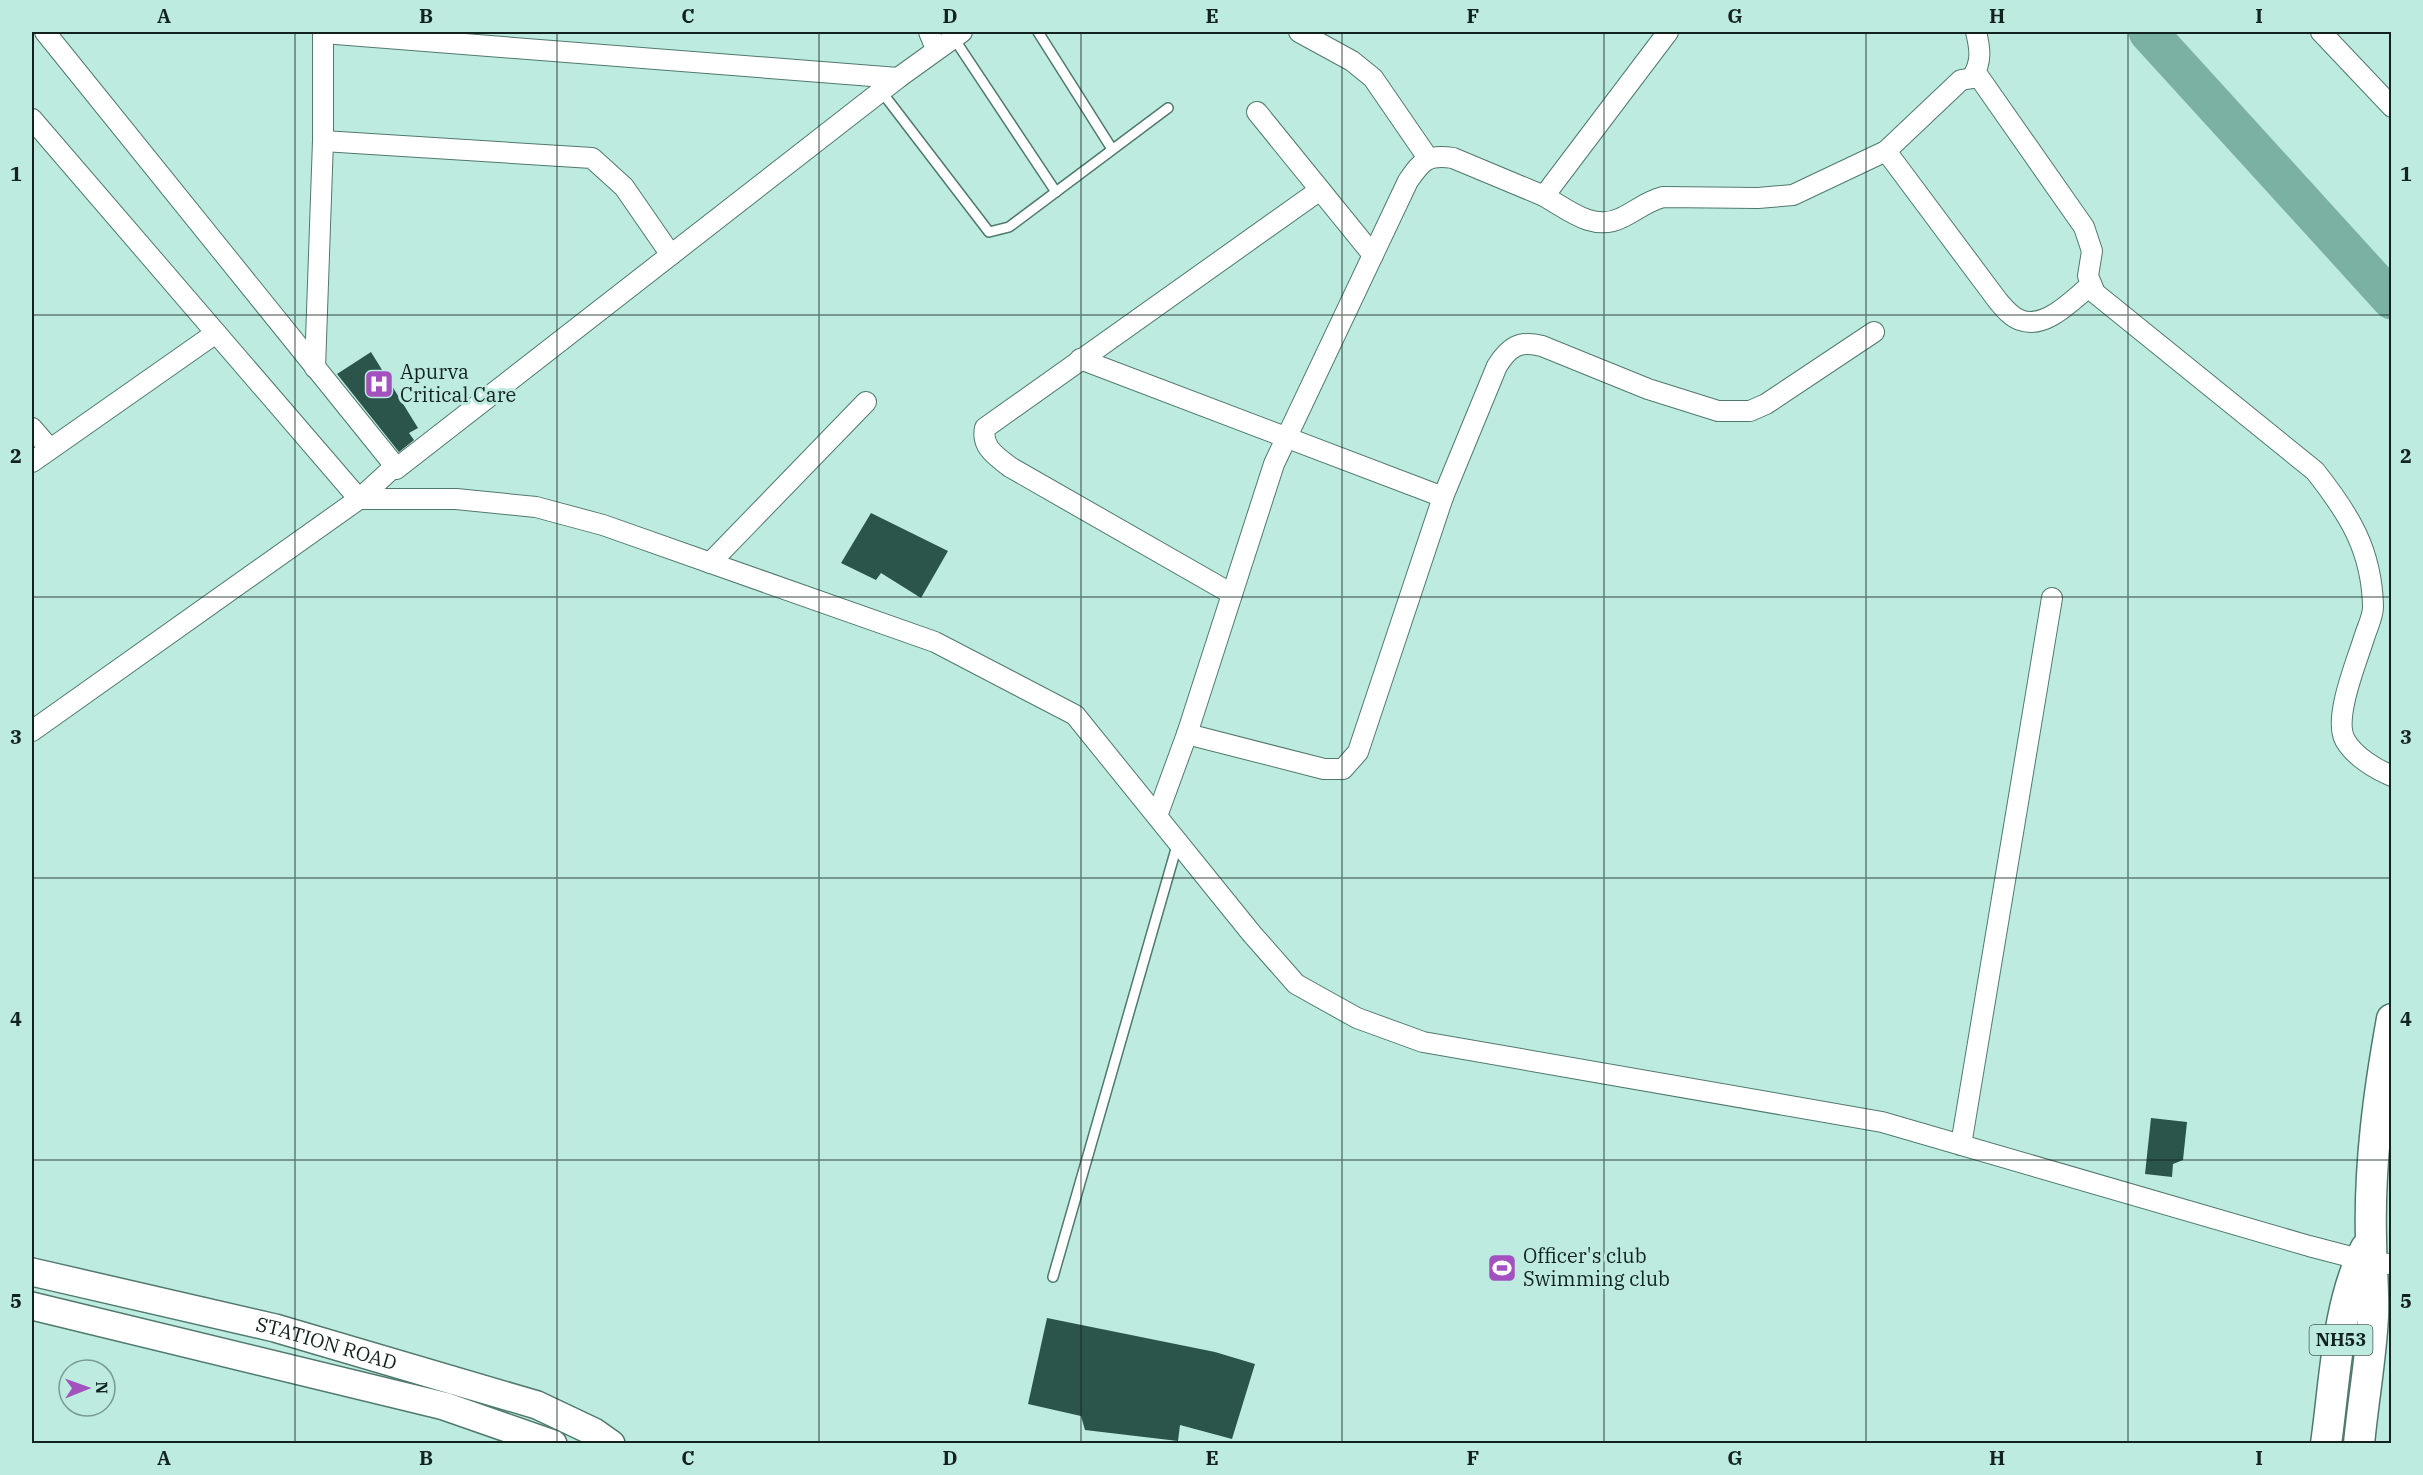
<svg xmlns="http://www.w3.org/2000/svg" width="2423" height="1475" font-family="'IBM Plex Serif',serif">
<rect width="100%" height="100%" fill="#beebdf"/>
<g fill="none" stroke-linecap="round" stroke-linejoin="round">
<!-- river -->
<path stroke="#7bb1a2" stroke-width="39" d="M 2148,32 L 2392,300"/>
</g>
<!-- building -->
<g fill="#2b544a">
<path d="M 371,352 L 418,428 L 409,433 L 414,440 L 399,452 L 337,374 Z"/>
<path d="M 871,513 L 948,551 L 921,598 L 881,573 L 876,580 L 841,563 Z"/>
<path d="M 2151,1118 L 2187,1122 L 2183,1160 L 2173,1164 L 2172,1177 L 2145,1174 Z"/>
<path d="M 1047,1318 L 1215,1352 L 1255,1364 L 1232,1439 L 1180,1425 L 1178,1441 L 1085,1430 L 1081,1416 L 1028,1404 Z"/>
</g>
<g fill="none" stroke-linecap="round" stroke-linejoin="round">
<!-- service casing -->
<g stroke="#50796e" stroke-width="12">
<g id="service">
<path d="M 1038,32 L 1112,149"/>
<path d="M 953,37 L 1056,192"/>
<path d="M 881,91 L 989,232 L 1009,227 L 1168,108"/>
<path d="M 1053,1277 L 1178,842"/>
</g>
</g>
<!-- minor casing -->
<g stroke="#50796e" stroke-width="22">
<g id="minor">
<path d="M 45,32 L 395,466"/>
<path d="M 929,32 L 936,49"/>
<path d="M 1299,32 L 1352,61 L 1373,78 L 1428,158"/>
<path d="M 2321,32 L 2392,107"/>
<path d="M 323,33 L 898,78"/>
<path d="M 1973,76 C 1982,61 1980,48 1976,32"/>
<path d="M 1257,112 L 1373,255"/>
<path d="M 32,119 L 359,499 L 456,499 L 536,507 L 603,525 L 935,642 L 1075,715 L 1252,934 L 1296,984 L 1357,1018 L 1423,1042 L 1882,1122 L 2309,1246 L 2374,1263 L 2392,1264"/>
<path d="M 323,141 L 592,158 L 624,187 L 671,255"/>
<path d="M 1886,151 L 1998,301 C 2004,308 2011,317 2020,320 C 2046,330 2073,299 2091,285"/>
<path d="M 1544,196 C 1567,209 1593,232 1621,218 C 1636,211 1647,201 1663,197 L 1758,198 L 1793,195 L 1886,151 L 1961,80 L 1979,77 L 2084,227 L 2092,251 L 2088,276 L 2095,293 L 2315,471 C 2349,514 2372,550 2373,607 C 2373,617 2367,628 2364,638 C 2357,661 2333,718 2345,740 C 2354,756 2375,769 2392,776"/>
<path d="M 1080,359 L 1443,497"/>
<path d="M 315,368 L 323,141 L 323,32"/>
<path d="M 32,428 L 50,449"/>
<path d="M 32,462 L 216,333"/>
<path d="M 710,563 L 866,402"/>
<path d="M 1232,594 L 1010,467 C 996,456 981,447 985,428 L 1320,190"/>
<path d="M 32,731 L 359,499 L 395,466 L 396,469 L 898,78 L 962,32"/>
<path d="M 1187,734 L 1324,769 L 1343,769 L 1358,752 L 1443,497 L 1497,366 C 1509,347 1519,340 1542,346 L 1648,389 L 1718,411 L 1750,411 L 1766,404 L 1874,332"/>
<path d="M 1157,816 L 1187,734 L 1274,464 L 1408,181 C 1422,161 1427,154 1453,158 L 1544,196 L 1668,32"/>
<path d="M 1961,1145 L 2052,598"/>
</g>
</g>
<!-- secondary casing -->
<g stroke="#50796e" stroke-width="30">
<g id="secondary">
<path id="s1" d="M 32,1272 L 275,1328 L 537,1405 L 594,1432 L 611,1444"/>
<path d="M 32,1306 L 444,1406 L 553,1444"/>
</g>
</g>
<!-- primary casing -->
<g stroke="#50796e" stroke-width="33">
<g id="primary">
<path d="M 2326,1444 C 2335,1381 2337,1304 2366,1248"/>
<path d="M 2359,1444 C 2363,1401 2371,1358 2373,1316 C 2374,1289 2371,1264 2371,1238 C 2369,1164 2379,1091 2392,1019"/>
</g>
</g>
<!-- service -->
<use href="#service" stroke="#fff" stroke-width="9"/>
<!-- minor -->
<use href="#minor" stroke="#fff" stroke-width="20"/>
<!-- secondary -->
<use href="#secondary" stroke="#fff" stroke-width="27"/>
<!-- primary -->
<use href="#primary" stroke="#fff" stroke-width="30"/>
</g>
<!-- grid -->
<path fill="none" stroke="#12231f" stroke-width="1.5" stroke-opacity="0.55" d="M 295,32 L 295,1444M 557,32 L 557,1444M 819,32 L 819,1444M 1081,32 L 1081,1444M 1342,32 L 1342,1444M 1604,32 L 1604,1444M 1866,32 L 1866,1444M 2128,32 L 2128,1444M 32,315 L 2392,315M 32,597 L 2392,597M 32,878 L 2392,878M 32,1160 L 2392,1160"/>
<!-- icons -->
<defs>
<g id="hospital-square" transform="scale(1.5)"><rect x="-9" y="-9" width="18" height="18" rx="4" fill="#a451c0" stroke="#beebdf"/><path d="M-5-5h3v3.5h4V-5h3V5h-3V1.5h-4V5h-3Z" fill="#fff"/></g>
<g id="stadium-square" transform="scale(1.5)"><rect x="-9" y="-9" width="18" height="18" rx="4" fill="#a451c0" stroke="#beebdf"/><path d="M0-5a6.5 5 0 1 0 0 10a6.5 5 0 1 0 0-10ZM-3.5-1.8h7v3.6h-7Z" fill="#fff"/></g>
</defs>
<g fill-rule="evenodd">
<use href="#hospital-square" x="379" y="384"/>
<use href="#stadium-square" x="1502" y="1268"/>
</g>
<g text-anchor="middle" stroke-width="6" stroke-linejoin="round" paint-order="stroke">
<!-- shield labels -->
<rect fill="#beebdf" stroke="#465f59" stroke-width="1.5" x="2309.5" y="1325" width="63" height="30" rx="4.5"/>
<g font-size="18" font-weight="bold" fill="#12231f">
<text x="2341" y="1346">NH53</text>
</g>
<!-- poi labels -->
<g font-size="20" fill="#12231f" stroke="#beebdf" text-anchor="start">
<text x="400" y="379">Apurva<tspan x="400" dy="23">Critical Care</tspan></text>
<text x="1523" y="1263">Officer's club<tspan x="1523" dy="23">Swimming club</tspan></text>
</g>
<!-- street labels -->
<g font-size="20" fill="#12231f" stroke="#beebdf">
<text dy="7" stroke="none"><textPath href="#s1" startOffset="303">STATION ROAD</textPath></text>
</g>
</g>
<!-- border -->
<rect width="2423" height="1475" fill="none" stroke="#beebdf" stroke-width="66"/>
<!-- north arrow -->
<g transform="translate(87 1388) rotate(89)"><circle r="28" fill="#beebdf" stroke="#799b92" stroke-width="1.5"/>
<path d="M0-4.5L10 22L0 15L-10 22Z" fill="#a451c0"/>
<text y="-9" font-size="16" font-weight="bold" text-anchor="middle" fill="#12231f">N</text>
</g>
<rect x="33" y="33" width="2357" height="1409" fill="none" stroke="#12231f" stroke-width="2"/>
<g font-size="20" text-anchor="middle" font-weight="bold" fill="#12231f">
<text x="164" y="23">A</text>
<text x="426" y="23">B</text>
<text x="688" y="23">C</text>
<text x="950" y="23">D</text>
<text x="1212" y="23">E</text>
<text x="1473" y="23">F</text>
<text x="1735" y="23">G</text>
<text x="1997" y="23">H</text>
<text x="2259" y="23">I</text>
<text x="16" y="181">1</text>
<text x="2406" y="181">1</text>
<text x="16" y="463">2</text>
<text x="2406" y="463">2</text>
<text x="16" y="744">3</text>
<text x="2406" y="744">3</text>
<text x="16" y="1026">4</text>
<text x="2406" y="1026">4</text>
<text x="16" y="1308">5</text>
<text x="2406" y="1308">5</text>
<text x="164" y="1465">A</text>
<text x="426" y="1465">B</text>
<text x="688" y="1465">C</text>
<text x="950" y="1465">D</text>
<text x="1212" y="1465">E</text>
<text x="1473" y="1465">F</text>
<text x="1735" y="1465">G</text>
<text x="1997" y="1465">H</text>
<text x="2259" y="1465">I</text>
</g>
</svg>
